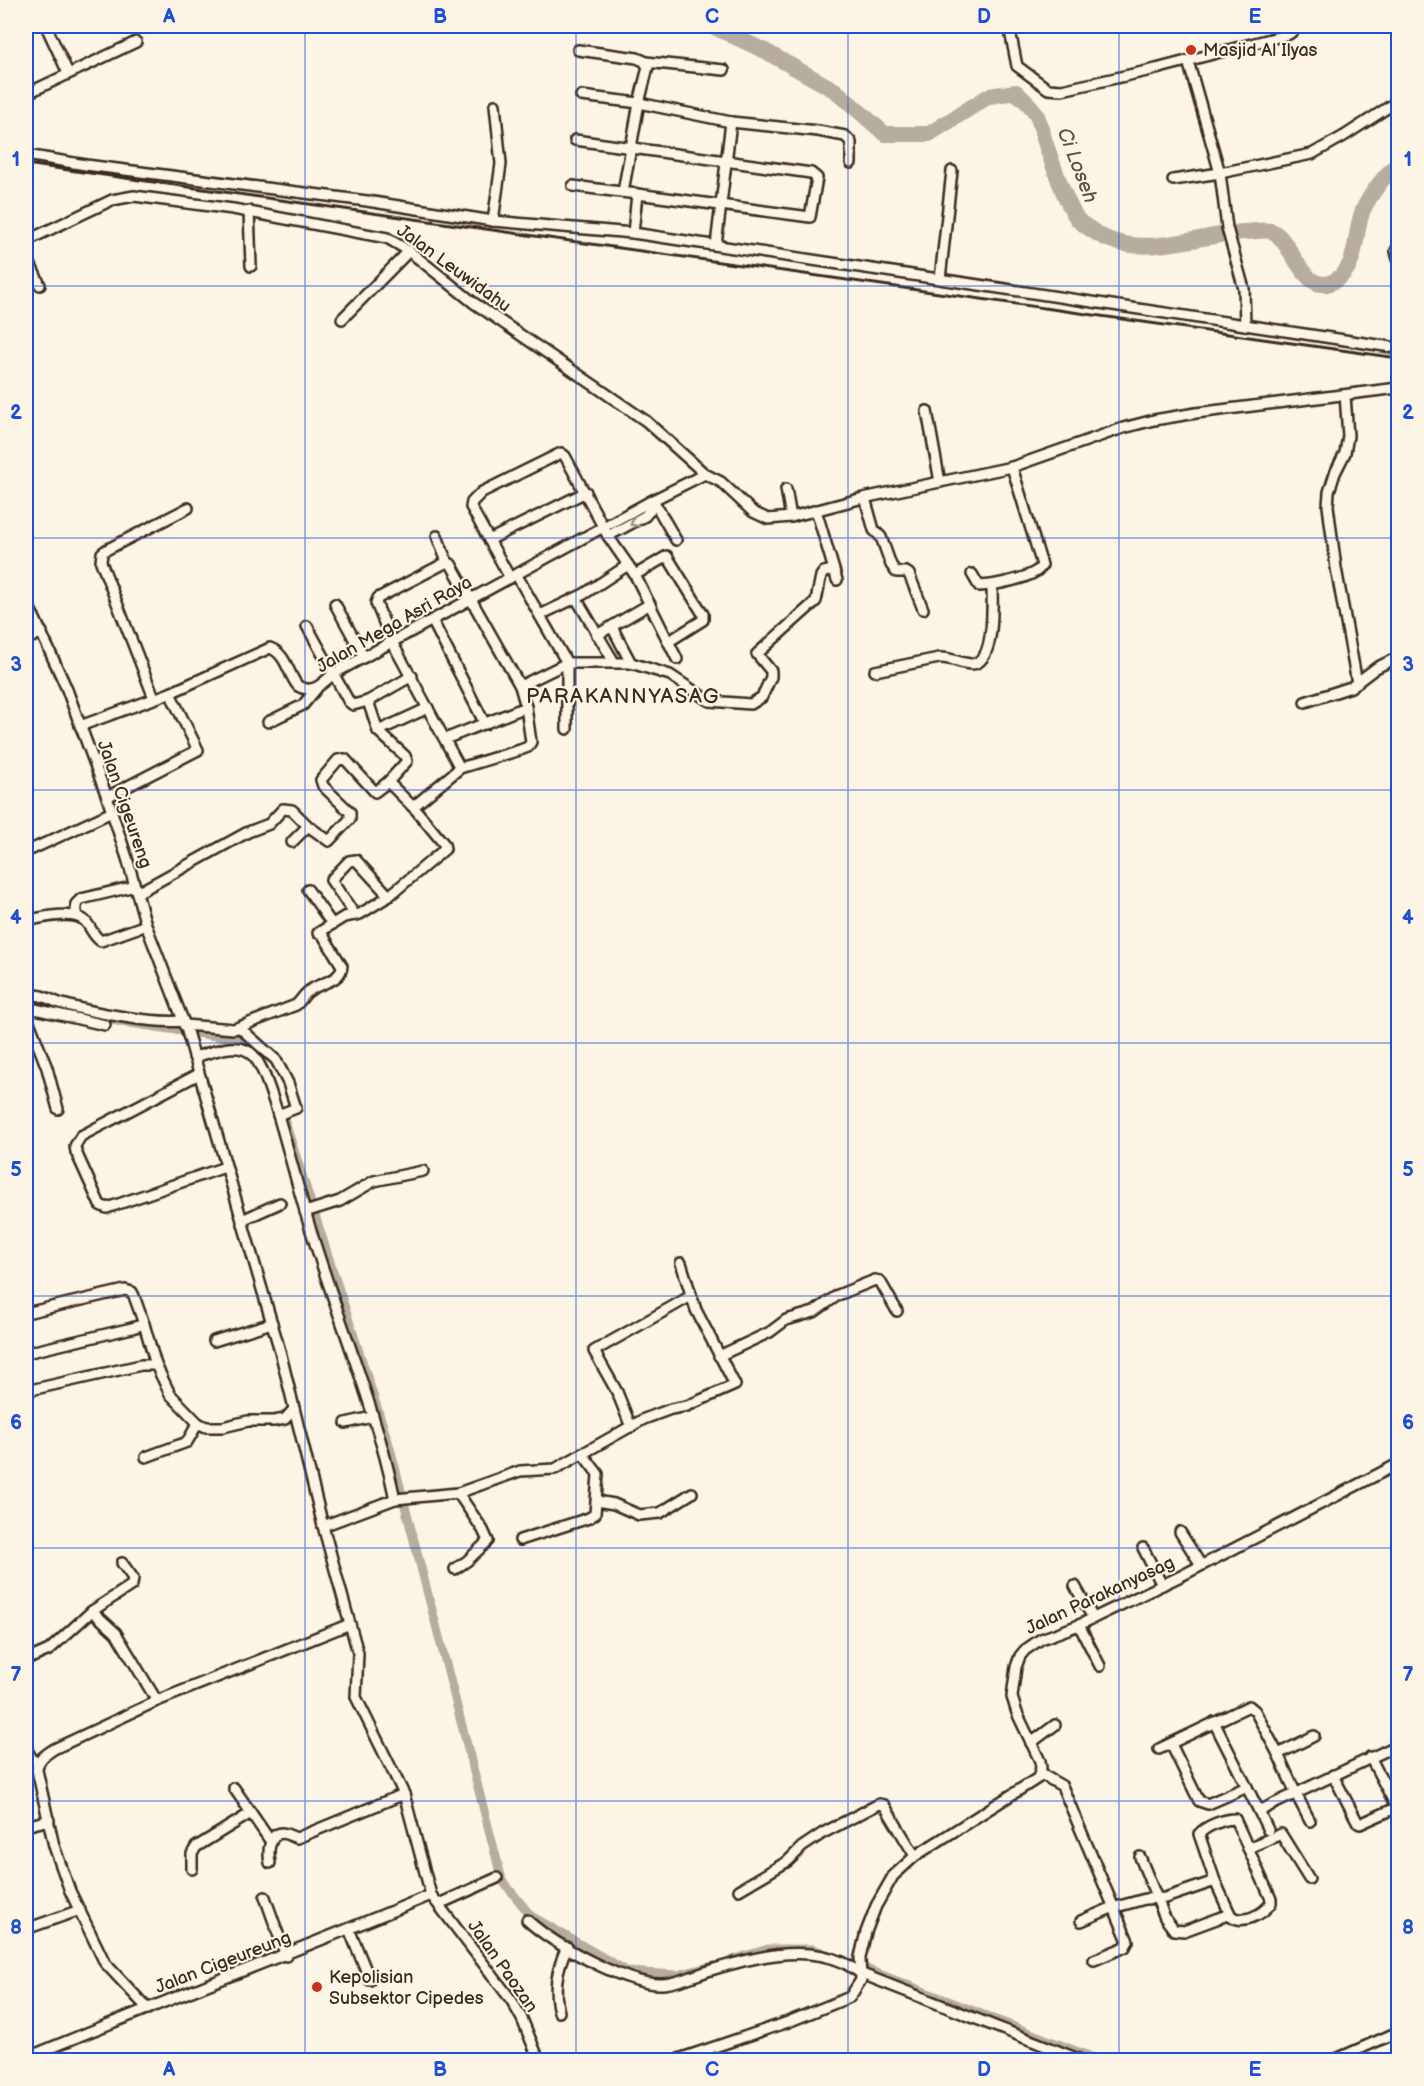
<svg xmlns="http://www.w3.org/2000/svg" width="1424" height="2086" font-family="'Balsamiq Sans',sans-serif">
<rect width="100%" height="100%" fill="#fcf5e5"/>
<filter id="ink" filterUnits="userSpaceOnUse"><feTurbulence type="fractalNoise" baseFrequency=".0167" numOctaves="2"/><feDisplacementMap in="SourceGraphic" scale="12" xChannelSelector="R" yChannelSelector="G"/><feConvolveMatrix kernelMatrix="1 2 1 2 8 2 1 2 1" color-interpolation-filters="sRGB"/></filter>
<g filter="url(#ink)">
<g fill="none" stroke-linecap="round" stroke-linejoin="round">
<!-- canal -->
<g stroke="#b7ad9e" stroke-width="9">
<path d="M 26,1000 L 110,1020 L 249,1041 L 261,1062"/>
<path d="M 283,1116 L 390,1448 L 502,1880 L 531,1916 L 628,1972 L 677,1975 L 713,1966"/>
<path d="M 732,1960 L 768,1949 L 813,1949 L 829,1955"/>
<path d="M 856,1965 L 1099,2060"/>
</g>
<!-- river -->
<path stroke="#b7ad9e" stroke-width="16" d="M 712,26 L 765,51 L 836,91 L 885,134 L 929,134 L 989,96 L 1016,92 C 1022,98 1030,104 1035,112 C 1040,120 1042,132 1045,142 C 1053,164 1063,197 1076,217 C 1079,223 1088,227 1093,231 C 1137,262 1196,235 1244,232 C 1252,232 1263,229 1271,231 C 1292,237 1303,301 1336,280 C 1360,264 1353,233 1363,210 C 1370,195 1385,174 1398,164"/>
<!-- minor casing -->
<g stroke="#3b2a1e" stroke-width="14">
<g id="minor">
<path d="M 46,26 L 68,73"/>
<path d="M 1009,26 L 1017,66 L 1048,89 L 1062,90 L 1156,69 L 1289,34 L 1299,26"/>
<path d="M 578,50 L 637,58 L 644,61 L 648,67 L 639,103 L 731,122 L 818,131 L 845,136 L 851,142 L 851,163"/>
<path d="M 1188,61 L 1220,173 L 1312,154 L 1344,136 L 1398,101"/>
<path d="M 646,62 L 724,70"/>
<path d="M 26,94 L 136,42"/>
<path d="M 581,96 L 639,103 L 623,192"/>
<path d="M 495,105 L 501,164 L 493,221 L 633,233 L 1398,348"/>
<path d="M 575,140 L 811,173 L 817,178 L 810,217 L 637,194"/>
<path d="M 26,155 L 86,165 L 367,201 L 493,221"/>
<path d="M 1173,180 L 1220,173 L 1227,228 L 1244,289 L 1245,325"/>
<path d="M 573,186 L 637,194 L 633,233"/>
<path d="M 249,211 L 251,266"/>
<path d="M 26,241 L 112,200 L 134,196 L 233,209 L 387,238 L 409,251 L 474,303 L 646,421 L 705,474 L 721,482 L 753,512 L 768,519 L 791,517 L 863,498 L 1012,467 L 1123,428 L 1154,420 L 1196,413 L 1398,388"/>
<path d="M 716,245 L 731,122"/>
<path d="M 1398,247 L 1396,251 L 1398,259"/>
<path d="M 26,255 L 40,285"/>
<path d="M 940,279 L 952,171"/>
<path d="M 342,319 L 409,251"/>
<path d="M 1345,395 L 1348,436 L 1345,453 L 1335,473 L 1329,492 L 1328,506 L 1336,568 L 1357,683"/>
<path d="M 927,411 L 940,482"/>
<path d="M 786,489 L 791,517"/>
<path d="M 865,498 L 874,530 L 881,537 L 891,565 L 896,572 L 906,572 L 909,574 L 923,609"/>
<path d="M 653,500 L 676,540"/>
<path d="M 816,510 L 837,580"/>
<path d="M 437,536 L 447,562"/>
<path d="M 608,536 L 645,516 L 651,509 L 648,503"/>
<path d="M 489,540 L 586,492"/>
<path d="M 516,574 L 567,663 L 567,729"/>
<path d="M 972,574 L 979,586 L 992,585"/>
<path d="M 635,575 L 677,659"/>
<path d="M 510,578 L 471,507 L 472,502 L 482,492 L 561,453 L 565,456 L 608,536 L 635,575 L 667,556 L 703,614 L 703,620 L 668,642"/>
<path d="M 576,598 L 614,662"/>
<path d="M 26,601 L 36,621 L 66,687 L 107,797 L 127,858 L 146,925 L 186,1028 L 280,1351 L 323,1526 L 358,1653 L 356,1697 L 404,1794 L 431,1895 L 512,2001 L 522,2019 L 539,2060"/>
<path d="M 335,604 L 364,657"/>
<path d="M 540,615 L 584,594 L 628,565"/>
<path d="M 432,620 L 485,724"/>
<path d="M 307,626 L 349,702 L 353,705 L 368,701 L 412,676"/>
<path d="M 612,627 L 631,663"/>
<path d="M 597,635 L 650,604"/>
<path d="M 26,640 L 42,632"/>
<path d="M 875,671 L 939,658 C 951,657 961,664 972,664 C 996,663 992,601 992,585 C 1005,582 1037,577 1042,565 L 1012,467"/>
<path d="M 520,686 L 567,663 L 631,663 L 670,675 L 709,701 L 751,704 L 762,697 L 771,677 L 771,671 L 757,654 L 816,601 L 821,576 L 824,572 L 833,570"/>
<path d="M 154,698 L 101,562 L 102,553 L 106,550 L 188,508"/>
<path d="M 368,701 L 378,731 L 428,708"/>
<path d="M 1305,702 L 1351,687 L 1376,668 L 1398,657"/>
<path d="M 268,722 L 303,705 L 317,688"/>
<path d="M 80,726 L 170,693 L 270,648 C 287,654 288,675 298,686 C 313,695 323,683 333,674 L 653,500 L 705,474"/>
<path d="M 445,739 L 526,707"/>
<path d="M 107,797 L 198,750 L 170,693"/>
<path d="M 413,807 L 460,768 L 520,750 L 528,747 L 531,742 L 526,707 L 520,686 L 451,564 L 447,562 L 378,598 L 376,603 L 392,642 L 460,768"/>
<path d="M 292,842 L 308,826 L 329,841 L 350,819 L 350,812 L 323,786 L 321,780 L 338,760 L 345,759 L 375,792 L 388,782 L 407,761 L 405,756 L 378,731"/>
<path d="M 26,852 L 112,812"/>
<path d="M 308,890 L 332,924"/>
<path d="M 137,893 L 248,832 L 269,824 L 283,809 L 292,810 L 308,826"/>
<path d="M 355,915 L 331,880 L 349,861 L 356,860 L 389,896"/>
<path d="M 76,916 L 76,904 L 81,899 L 135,886"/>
<path d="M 26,921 C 40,918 75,909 86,922 C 92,929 93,936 101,941 L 146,925"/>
<path d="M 318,933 L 344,917 L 360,914 L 389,896 L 445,849 L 444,844 L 416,810 L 388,782"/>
<path d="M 26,1007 L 105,1025"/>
<path d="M 26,1008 L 29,996 C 38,992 50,1000 59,1003 C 90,1012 152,1024 183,1021"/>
<path d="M 26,1014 L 47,1068 L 58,1109"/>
<path d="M 184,1025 L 234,1029 L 296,1005 C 301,1001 304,994 309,991 C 320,982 341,982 342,966 L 321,932"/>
<path d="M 240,1028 L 276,1060 L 288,1083 L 296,1108 L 278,1115"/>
<path d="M 194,1057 C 212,1053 239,1039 254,1056 C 264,1069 269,1088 274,1102 C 288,1146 298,1190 312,1234 C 339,1322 376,1408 395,1499"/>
<path d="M 199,1074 L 81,1136 L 75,1146 L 76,1152 L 100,1205 L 107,1208 L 225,1167"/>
<path d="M 305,1212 L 340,1201 L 374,1181 L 423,1171"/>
<path d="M 242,1220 L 280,1203"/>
<path d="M 26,1313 L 125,1290 L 132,1292 L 134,1296 L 144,1324 L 132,1328 L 26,1353"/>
<path d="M 144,1324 L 156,1365"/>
<path d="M 214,1341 L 272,1323"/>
<path d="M 719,1356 L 770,1332 L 786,1320 L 814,1312 L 838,1295 L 875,1280 L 880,1281 L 897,1311"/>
<path d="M 26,1391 L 141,1365 L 156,1365 L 170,1394 L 198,1423"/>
<path d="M 346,1423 L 372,1417"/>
<path d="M 631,1427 L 617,1392 L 594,1351 L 691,1296"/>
<path d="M 146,1457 L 187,1442 L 198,1423 L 206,1427 L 223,1427 L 248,1421 L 274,1421 L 285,1419 L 294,1409"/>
<path d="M 597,1501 L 614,1504 L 639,1515 L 660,1513 L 692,1493"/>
<path d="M 323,1526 L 395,1499 L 458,1493 L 520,1471 L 555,1469 L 644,1419 L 671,1409 L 687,1406 L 735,1385 L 696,1310 L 681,1263"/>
<path d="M 1180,1532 L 1201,1565"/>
<path d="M 520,1540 L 589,1518 L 595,1514 L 598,1474 L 582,1453"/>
<path d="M 1143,1548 L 1162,1585"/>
<path d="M 455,1569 L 467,1561 L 488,1541 L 483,1530 L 458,1493"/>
<path d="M 1075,1586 L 1093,1618"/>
<path d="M 92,1611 L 116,1633 L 157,1701"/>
<path d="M 1079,1625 L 1100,1666"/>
<path d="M 33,1657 L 49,1650 L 92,1611 L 132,1585 L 133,1578 L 122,1563"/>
<path d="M 1214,1722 L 1259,1811"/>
<path d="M 1031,1743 L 1055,1725"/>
<path d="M 1171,1744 L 1199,1801 L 1208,1804 L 1247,1787"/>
<path d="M 26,1748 L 32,1759 L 37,1763"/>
<path d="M 1159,1749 L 1249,1706 L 1255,1711 L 1278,1754"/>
<path d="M 1370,1757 L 1397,1808"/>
<path d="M 1041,1774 L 1062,1786 L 1128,1941 L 1125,1947 L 1094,1960"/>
<path d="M 1333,1775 L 1358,1823 L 1360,1824 L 1398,1807"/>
<path d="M 234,1788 L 271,1842"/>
<path d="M 1310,1821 L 1296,1794 L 1278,1754 L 1314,1736"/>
<path d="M 26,1826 L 49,1820"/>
<path d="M 1268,1830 L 1259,1811 L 1398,1745"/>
<path d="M 1248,1848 L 1281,1834 L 1309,1879"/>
<path d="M 1140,1857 L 1165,1918 L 1174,1930 L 1184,1931 L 1230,1914"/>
<path d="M 270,1863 C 268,1853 268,1834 282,1833 C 286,1833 292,1837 297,1838 L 404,1794"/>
<path d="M 192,1869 L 192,1854 L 196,1847 L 251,1813"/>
<path d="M 739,1890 L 788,1861 L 802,1847 L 823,1833 L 879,1804 L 884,1805 L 886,1808 L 915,1856"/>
<path d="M 265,1897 L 286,1956"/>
<path d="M 439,1904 L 497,1878"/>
<path d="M 527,1920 C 553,1944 628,1986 663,1984 C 679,1983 695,1975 711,1970 C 751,1958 802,1944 842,1962 C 849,1965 855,1970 862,1974 L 1081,2060"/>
<path d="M 1081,1921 L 1109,1909 L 1145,1899 L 1165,1898 L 1215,1881 L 1199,1834 C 1206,1826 1224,1819 1235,1819 L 1271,1899 L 1271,1903 C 1263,1914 1244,1925 1231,1916 L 1215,1881"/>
<path d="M 26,1929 L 80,1910"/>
<path d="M 349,1929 L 370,1980"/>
<path d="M 148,2009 L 105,1963 L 70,1891 L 54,1846 L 37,1770 C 38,1759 45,1755 54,1749 L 157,1701 L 350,1624"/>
<path d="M 559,2012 C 553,1990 557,1968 567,1947"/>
<path d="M 26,2058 C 160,2002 297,1951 431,1895"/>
<path d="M 676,2060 L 788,2022 L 850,1997 L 861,1980 L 860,1957 L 866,1932 L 876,1906 L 893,1876 L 915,1856 L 1038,1778 L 1041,1768 L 1040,1761 L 1017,1713 L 1012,1697 L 1016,1667 L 1020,1656 L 1025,1650 L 1041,1639 L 1079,1625 L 1183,1575 L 1398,1464"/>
<path d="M 1334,2060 L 1398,2032"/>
</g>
</g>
<!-- minor -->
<use href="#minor" stroke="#fcf5e5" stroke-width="9"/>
<!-- rail -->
<path stroke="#3b2a1e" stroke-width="3" d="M 26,164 L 1398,358"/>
</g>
<!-- one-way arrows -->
<defs><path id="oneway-chevron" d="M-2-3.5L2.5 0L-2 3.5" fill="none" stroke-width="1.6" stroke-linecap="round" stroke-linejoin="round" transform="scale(1.5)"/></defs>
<use stroke="#9c9082" href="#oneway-chevron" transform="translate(634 523) rotate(151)"/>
</g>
<!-- grid -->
<path fill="none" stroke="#1d4ed8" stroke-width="1.5" stroke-opacity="0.55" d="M 305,26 L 305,2060M 576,26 L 576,2060M 848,26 L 848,2060M 1119,26 L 1119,2060M 26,286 L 1398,286M 26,538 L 1398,538M 26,790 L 1398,790M 26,1043 L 1398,1043M 26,1296 L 1398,1296M 26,1548 L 1398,1548M 26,1801 L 1398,1801"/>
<!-- markers -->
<g fill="#c8321e" stroke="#fcf5e5" stroke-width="2">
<circle cx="1191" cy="50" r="6"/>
<circle cx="317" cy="1987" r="6"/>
</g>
<g text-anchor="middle" stroke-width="4.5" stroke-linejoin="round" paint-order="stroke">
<!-- poi labels -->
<g font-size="18" fill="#3b2a1e" stroke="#fcf5e5" text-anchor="start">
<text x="1203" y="56">Masjid Al Ilyas</text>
<text x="329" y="1983">Kepolisian<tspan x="329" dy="21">Subsektor Cipedes</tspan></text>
</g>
<!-- street labels -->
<g font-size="18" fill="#3b2a1e" stroke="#fcf5e5">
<text transform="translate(454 268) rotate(36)" y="6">Jalan Leuwidahu</text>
<text transform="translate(394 624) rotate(-30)" y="6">Jalan Mega Asri Raya</text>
<text transform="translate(125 804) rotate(71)" y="6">Jalan Cigeureng</text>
<text transform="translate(1100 1595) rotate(-25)" y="6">Jalan Parakanyasag</text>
<text transform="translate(223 1962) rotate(-21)" y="6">Jalan Cigeureung</text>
<text transform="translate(503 1966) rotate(55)" y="6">Jalan Paozan</text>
</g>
<!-- water labels -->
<g font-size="20" font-style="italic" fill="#605144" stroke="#fcf5e5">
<text transform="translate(1078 165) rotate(69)" y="7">Ci Loseh</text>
</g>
<!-- quarter labels -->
<g font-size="21" letter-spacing="1.5" fill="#3b2a1e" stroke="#fcf5e5">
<text x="623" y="703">PARAKANNYASAG</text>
</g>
</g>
<!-- margin -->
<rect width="1424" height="2086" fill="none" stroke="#fcf5e5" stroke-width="66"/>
<rect x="33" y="33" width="1358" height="2020" fill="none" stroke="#1d4ed8" stroke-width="2"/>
<g font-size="20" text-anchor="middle" font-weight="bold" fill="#1d4ed8">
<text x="169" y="23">A</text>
<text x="440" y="23">B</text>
<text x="712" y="23">C</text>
<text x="984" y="23">D</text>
<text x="1255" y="23">E</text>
<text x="16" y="166">1</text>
<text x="1408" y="166">1</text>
<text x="16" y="419">2</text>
<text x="1408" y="419">2</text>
<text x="16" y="671">3</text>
<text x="1408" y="671">3</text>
<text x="16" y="924">4</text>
<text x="1408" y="924">4</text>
<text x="16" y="1176">5</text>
<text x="1408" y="1176">5</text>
<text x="16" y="1429">6</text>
<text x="1408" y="1429">6</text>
<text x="16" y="1681">7</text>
<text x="1408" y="1681">7</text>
<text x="16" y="1934">8</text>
<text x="1408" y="1934">8</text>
<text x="169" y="2076">A</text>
<text x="440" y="2076">B</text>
<text x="712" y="2076">C</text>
<text x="984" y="2076">D</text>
<text x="1255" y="2076">E</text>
</g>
</svg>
